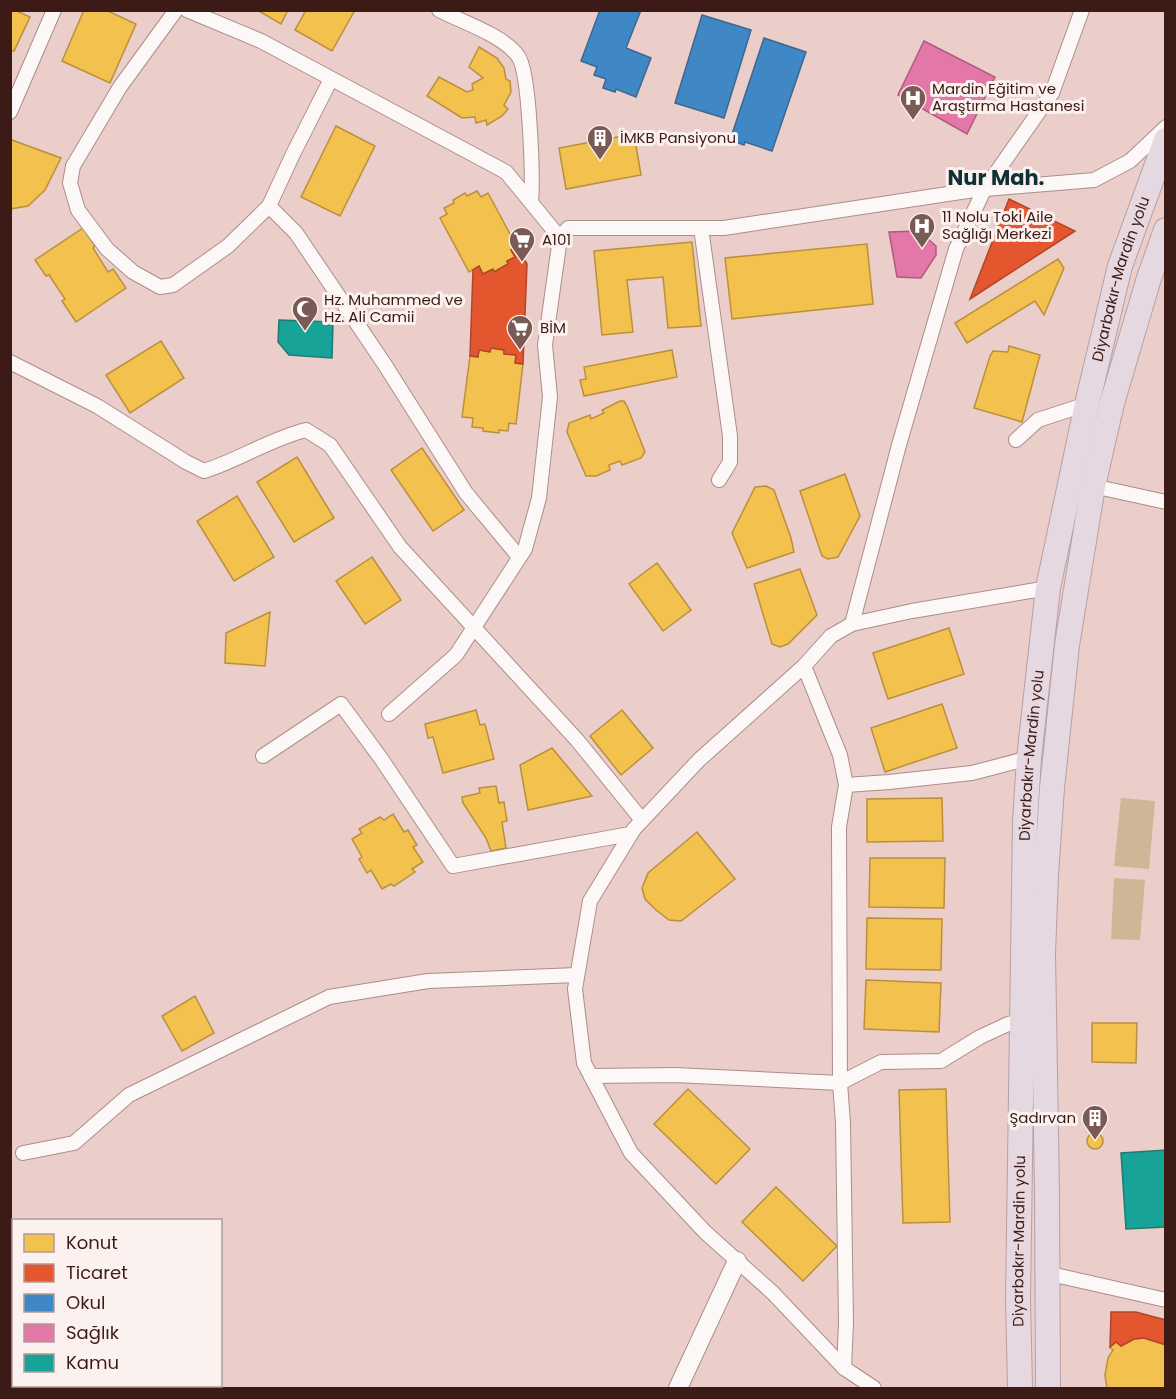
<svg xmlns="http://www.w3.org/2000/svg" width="1176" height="1399" font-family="Poppins,sans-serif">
<rect width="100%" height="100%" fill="#ebcec9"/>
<!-- green -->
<g fill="#ceb696">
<path d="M 1121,798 L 1155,801 L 1149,869 L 1114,866 Z"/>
<path d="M 1114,878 L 1145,880 L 1140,940 L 1111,939 Z"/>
</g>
<!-- homes -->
<g fill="#f2c14e" stroke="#bb8f3d" stroke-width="1.5">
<path d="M 10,10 L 15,10 L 30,17 L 14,51 L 10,50 Z"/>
<path d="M 84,10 L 106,10 L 136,24 L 110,83 L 62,61 Z"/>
<path d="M 257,10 L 288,10 L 281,24 Z"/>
<path d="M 306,10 L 355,10 L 332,51 L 295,30 Z"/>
<path d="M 479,47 L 497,58 L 504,68 L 506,79 L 510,81 L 511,92 L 504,105 L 508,109 L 502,116 L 487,125 L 486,120 L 476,123 L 475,117 L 462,118 L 427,96 L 439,77 L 467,92 L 473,90 L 472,84 L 483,78 L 469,67 Z"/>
<path d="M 336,126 L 375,146 L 340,216 L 301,197 Z"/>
<path d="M 634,134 L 641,175 L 566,189 L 559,148 Z"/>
<path d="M 12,140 L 61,158 L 45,190 L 28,206 L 10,209 L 10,144 Z"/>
<path d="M 477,191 L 481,197 L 488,193 L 517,247 L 511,250 L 515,257 L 507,261 L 508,264 L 494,272 L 493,269 L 483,274 L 479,266 L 469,272 L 440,218 L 447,214 L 444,208 L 454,203 L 453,200 L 465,193 L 467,196 Z"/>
<path d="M 83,228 L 95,246 L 93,248 L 108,272 L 113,269 L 126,288 L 76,322 L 62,301 L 65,299 L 49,275 L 46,276 L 35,260 Z"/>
<path d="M 692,242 L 701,326 L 668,328 L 663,277 L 627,280 L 633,332 L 602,335 L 594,251 Z"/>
<path d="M 867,244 L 873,304 L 732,319 L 725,258 Z"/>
<path d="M 1058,259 L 1064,268 L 1044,315 L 1035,301 L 967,343 L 955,323 Z"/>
<path d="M 161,341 L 184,378 L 130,413 L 106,375 Z"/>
<path d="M 1009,346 L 1040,355 L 1022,422 L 974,408 L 990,356 L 993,351 L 1008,352 Z"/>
<path d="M 491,348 L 504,350 L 504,354 L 516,355 L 515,363 L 523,364 L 516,424 L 509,423 L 508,431 L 499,430 L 499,433 L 483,431 L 483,428 L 472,427 L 473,418 L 462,417 L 470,356 L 478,357 L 479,350 L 490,352 Z"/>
<path d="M 672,350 L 677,377 L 584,396 L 580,380 L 586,379 L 584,367 Z"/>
<path d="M 620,401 L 624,401 L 627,406 L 645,452 L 641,458 L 622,465 L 620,461 L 609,465 L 610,470 L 596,476 L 586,476 L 567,432 L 569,423 L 590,415 L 591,419 L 604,413 L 602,410 Z"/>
<path d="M 422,448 L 464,510 L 433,531 L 391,470 Z"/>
<path d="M 297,457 L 334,518 L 294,542 L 257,482 Z"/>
<path d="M 845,474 L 860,516 L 838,557 L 828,559 L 822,556 L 800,491 Z"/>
<path d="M 766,486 L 774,490 L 791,538 L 794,552 L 747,568 L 732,533 L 755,487 Z"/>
<path d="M 237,496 L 274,557 L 234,581 L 197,521 Z"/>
<path d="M 372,557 L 401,600 L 365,624 L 336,581 Z"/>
<path d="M 657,563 L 691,610 L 663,631 L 629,584 Z"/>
<path d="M 800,569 L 817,615 L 788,644 L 780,647 L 772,644 L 754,584 Z"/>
<path d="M 270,612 L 265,666 L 225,663 L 226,633 Z"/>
<path d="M 949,628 L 964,674 L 888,699 L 873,653 Z"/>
<path d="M 942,704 L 957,748 L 885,772 L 871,728 Z"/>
<path d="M 476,710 L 480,725 L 485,724 L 494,759 L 443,773 L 433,737 L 428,738 L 425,724 Z"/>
<path d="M 622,710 L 653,748 L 621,775 L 590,736 Z"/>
<path d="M 552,748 L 592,796 L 528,810 L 520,765 Z"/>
<path d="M 496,786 L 499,803 L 504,802 L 507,821 L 502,822 L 506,848 L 491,851 L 486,838 L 463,803 L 462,797 L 480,793 L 479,788 Z"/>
<path d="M 942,798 L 943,841 L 867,842 L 867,799 Z"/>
<path d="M 393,814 L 404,832 L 408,830 L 417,845 L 413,847 L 423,862 L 412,869 L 415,872 L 394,886 L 391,884 L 382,889 L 371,870 L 367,873 L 359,859 L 362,857 L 352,839 L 362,833 L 359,829 L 380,817 L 384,820 Z"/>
<path d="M 697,832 L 735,879 L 681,921 L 669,920 L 656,910 L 645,899 L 642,888 L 648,873 Z"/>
<path d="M 870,858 L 945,858 L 944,908 L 869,907 Z"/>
<path d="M 867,918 L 942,919 L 941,970 L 866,969 Z"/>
<path d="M 866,980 L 941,983 L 939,1032 L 864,1029 Z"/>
<path d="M 195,996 L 214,1033 L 182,1051 L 162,1016 Z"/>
<path d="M 1092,1023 L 1137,1023 L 1136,1063 L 1092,1062 Z"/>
<path d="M 688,1089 L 750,1149 L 716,1184 L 654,1124 Z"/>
<path d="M 946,1089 L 950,1222 L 903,1223 L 899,1090 Z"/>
<circle cx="1095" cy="1141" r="8"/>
<path d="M 776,1187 L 837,1246 L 803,1281 L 742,1222 Z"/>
<path d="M 1144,1338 L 1166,1345 L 1166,1388 L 1107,1388 L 1105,1375 L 1108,1358 L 1113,1350 L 1110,1347 L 1116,1342 L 1121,1346 L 1134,1339 Z"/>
</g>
<!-- shops -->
<g fill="#e4572e" stroke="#b24527" stroke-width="1.5">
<path d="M 1009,199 L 1075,231 L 970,299 Z"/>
<path d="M 517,247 L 527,264 L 523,364 L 515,363 L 516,355 L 504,354 L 504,350 L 491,348 L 490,352 L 479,350 L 478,357 L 470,356 L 473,270 L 479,266 L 483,274 L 493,269 L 494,272 L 508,264 L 507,261 L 515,257 L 511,250 Z"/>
<path d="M 1111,1312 L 1136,1312 L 1166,1320 L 1166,1345 L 1144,1338 L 1134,1339 L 1121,1346 L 1116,1342 L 1110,1347 Z"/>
</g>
<!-- schools -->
<g fill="#3f88c5" stroke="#3e6790" stroke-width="1.5">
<path d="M 600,10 L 641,10 L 626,48 L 651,58 L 636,97 L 616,89 L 615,92 L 603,88 L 606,79 L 594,75 L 597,67 L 581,61 Z"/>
<path d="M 702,15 L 751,30 L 724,118 L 675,103 Z"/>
<path d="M 764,38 L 806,52 L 772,151 L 745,142 L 744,145 L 730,140 Z"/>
</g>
<!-- health -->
<g fill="#e377a8" stroke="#b15b7c" stroke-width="1.5">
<path d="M 924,41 L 995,77 L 967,134 L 898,95 Z"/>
<path d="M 919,231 L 936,246 L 936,255 L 921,278 L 897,277 L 889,232 Z"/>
</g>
<!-- public -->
<g fill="#17a398" stroke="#227a71" stroke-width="1.5">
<path d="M 279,320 L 333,322 L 332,358 L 289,355 L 278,342 Z"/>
<path d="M 1166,1150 L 1166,1227 L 1126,1229 L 1121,1153 Z"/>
</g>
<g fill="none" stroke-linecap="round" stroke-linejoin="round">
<!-- street casing -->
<g stroke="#aa8e89" stroke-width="16">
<g id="street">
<path d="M 176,10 L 120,87 L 73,166 L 70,183 L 78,210 L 107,249 L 133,272 L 160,287 L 173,285 L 228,246 L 269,206 L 293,154 L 331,79"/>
<path d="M 187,10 L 261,41 L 506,172 L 560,238"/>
<path d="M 439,10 C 462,22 503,35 518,56 C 530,72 533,178 531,202"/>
<path d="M 10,112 L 54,10"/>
<path d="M 269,206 L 296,233 L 385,365 L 466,493 L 519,557"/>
<path d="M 701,228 L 730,436 L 730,462 L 719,480"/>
<path d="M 10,362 L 97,406 L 186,462 L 204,471 C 239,460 270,439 306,430 L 330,445 L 400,547 L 577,740 L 642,820"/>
<path d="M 1016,440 L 1038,420 L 1087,404"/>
<path d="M 1093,486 L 1166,502"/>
<path d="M 852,624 L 899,445 L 956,249 L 984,190 L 1052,93 L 1082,10"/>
<path d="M 804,666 L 840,755 L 846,785 L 839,827 L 840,1083 L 843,1123 L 846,1323 L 844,1368"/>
<path d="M 389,714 L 456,655 L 525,549 L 539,498 L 550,397 L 545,345 L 560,238 L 568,228 L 724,228 L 974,190 L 1094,180 L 1130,161 L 1166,127"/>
<path d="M 263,756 L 341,704 L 382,760 L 453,866 L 630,834"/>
<path d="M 846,785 L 889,782 L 972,773 L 1029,758"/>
<path d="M 591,1076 L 675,1075 L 840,1083 L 881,1062 L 941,1061 L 980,1037 L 1008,1024 L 1021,1021"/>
<path d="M 23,1153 L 74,1143 L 129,1095 L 329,997 L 428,981 L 577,975"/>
<path d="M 1046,1273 L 1166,1300"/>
<path d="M 874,1388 L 844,1368 L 773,1293 L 705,1232 L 631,1153 L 584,1063 L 575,989 L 590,901 L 634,829 L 699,760 L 804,666 L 831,636 L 852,624 L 912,611 L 1048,588"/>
</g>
</g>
<!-- secondary casing -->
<g stroke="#aa8e89" stroke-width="20">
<path id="secondary" d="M 678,1388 L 737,1261"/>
</g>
<!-- highway casing -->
<g stroke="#b79fa4" stroke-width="26">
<g id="highway">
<path id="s1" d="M 1020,1388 L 1018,1299 L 1025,822 L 1029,758 L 1048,588 L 1087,404 L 1120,266 L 1166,140"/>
<path d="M 1048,1388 L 1047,1190 L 1043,953 L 1046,876 L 1052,788 L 1067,645 L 1093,486 L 1112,403 L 1149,278 L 1166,230"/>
</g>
</g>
<!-- street -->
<use href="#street" stroke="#fcf8f7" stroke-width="14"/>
<!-- secondary -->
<use href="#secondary" stroke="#fcf8f7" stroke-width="18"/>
<!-- highway -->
<use href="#highway" stroke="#e6d8e0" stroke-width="24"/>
</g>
<!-- icons -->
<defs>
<g id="hospital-pin" transform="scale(1.35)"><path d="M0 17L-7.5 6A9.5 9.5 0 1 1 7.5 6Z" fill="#795a55" stroke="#fbf1ef"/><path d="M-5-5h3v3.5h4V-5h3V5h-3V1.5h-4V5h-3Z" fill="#fff"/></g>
<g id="building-pin" transform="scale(1.35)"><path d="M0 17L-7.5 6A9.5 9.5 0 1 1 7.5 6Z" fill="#795a55" stroke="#fbf1ef"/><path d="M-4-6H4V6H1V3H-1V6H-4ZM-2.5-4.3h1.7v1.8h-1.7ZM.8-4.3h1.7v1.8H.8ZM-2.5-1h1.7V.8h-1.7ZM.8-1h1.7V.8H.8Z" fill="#fff"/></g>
<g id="supermarket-pin" transform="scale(1.35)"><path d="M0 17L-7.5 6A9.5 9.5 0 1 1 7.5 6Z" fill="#795a55" stroke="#fbf1ef"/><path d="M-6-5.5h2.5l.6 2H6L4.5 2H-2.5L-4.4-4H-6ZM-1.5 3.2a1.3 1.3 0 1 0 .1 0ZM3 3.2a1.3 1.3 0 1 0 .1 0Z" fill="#fff"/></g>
<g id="mosque-pin" transform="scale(1.35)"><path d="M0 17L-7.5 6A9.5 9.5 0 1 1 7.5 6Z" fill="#795a55" stroke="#fbf1ef"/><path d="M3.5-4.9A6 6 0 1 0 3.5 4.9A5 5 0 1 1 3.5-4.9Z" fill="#fff"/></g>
</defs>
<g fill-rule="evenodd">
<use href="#hospital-pin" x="913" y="98"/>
<use href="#building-pin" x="600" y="138"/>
<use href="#hospital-pin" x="922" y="226"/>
<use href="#supermarket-pin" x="522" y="240"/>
<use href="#mosque-pin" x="305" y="309"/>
<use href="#supermarket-pin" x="520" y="328"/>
<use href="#building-pin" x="1095" y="1118"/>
</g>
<g text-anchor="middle" stroke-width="6" stroke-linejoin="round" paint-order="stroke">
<!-- poi labels -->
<g font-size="15" fill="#3c1b16" stroke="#fbf1ef" text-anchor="start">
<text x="932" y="94">Mardin Eğitim ve<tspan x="932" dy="17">Araştırma Hastanesi</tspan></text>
<text x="620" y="143">İMKB Pansiyonu</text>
<text x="942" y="222">11 Nolu Toki Aile<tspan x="942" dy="17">Sağlığı Merkezi</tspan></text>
<text x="542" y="245">A101</text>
<text x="324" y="305">Hz. Muhammed ve<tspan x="324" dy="17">Hz. Ali Camii</tspan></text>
<text x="540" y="333">BİM</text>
<text x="1076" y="1123" text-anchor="end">Şadırvan</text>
</g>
<!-- street labels -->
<g font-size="15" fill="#3c1b16" stroke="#fbf1ef">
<text dy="5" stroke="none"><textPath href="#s1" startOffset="1119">Diyarbakır-Mardin yolu</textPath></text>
<text dy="5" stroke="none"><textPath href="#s1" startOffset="633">Diyarbakır-Mardin yolu</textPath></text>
<text dy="5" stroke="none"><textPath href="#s1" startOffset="147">Diyarbakır-Mardin yolu</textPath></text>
</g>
<!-- district labels -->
<g font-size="21" font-weight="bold" fill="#0e3036" stroke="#fbf1ef">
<text x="996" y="185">Nur Mah.</text>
</g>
</g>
<!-- border -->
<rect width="1176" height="1399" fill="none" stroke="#3c1b16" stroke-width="24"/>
<!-- legend -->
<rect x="12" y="1219" width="210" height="168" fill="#fbf1ef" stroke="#af9b98" stroke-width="1.5"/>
<rect x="24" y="1234" width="30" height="18" fill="#f2c14e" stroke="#af9b98" stroke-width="1.5"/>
<text x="66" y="1249" font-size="18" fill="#3c1b16">Konut</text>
<rect x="24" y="1264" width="30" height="18" fill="#e4572e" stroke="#af9b98" stroke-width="1.5"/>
<text x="66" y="1279" font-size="18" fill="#3c1b16">Ticaret</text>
<rect x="24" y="1294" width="30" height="18" fill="#3f88c5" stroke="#af9b98" stroke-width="1.5"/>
<text x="66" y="1309" font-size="18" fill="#3c1b16">Okul</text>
<rect x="24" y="1324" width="30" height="18" fill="#e377a8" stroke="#af9b98" stroke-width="1.5"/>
<text x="66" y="1339" font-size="18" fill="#3c1b16">Sağlık</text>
<rect x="24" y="1354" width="30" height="18" fill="#17a398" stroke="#af9b98" stroke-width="1.5"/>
<text x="66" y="1369" font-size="18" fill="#3c1b16">Kamu</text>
</svg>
